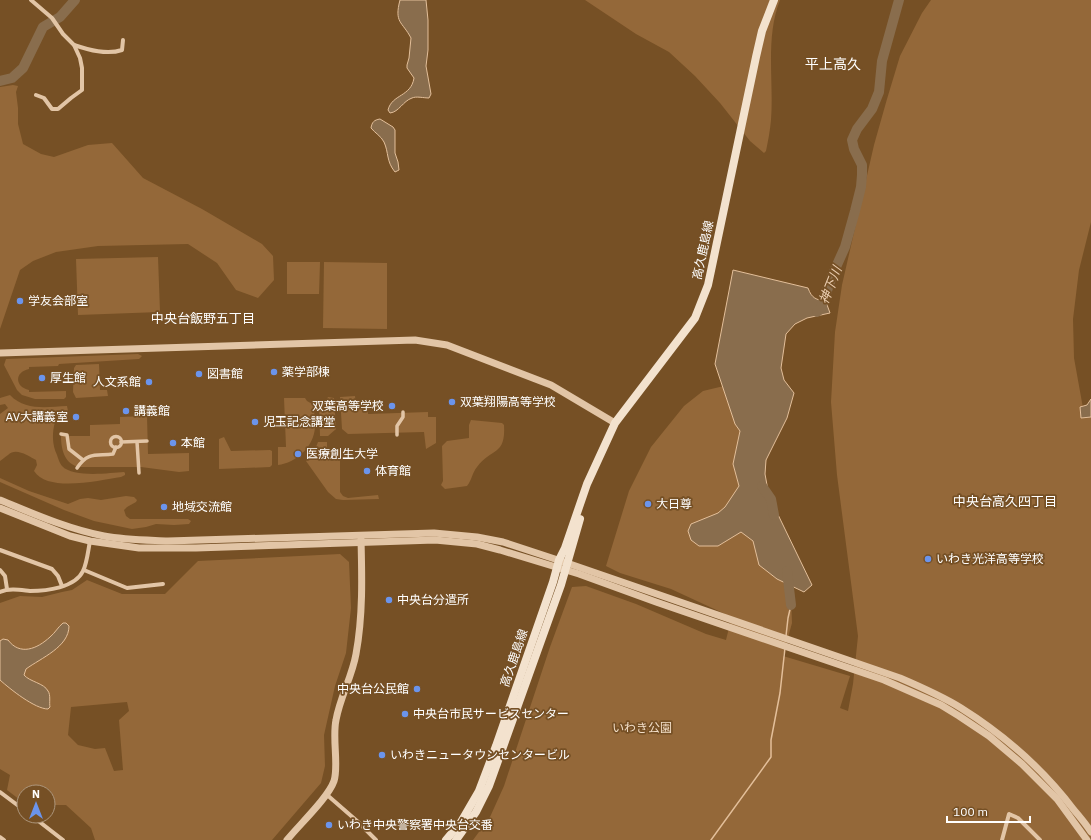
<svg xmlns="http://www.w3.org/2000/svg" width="1091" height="840" font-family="'IBM Plex Sans','Noto Sans JP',sans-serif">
<rect width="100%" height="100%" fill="#765025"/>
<!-- green -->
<g fill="#946839" fill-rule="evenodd">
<path d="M 585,0 L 780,0 C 765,38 774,81 771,120 C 770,131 768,141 766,151 L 764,153 L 750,141 L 720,103 L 695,76 L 669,52 L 636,34 Z"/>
<path d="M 931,0 L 1091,0 L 1091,222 L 1079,270 L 1073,319 L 1074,358 L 1083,408 L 1091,413 L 1091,840 L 473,840 L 490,817 L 504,786 L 550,647 L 572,587 L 586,586 L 636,604 L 706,634 L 726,640 L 731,620 L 725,614 L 671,589 L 620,573 L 606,566 L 629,491 L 651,447 L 684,406 L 703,391 L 728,385 L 772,443 L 758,487 L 781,577 L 791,599 L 792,623 L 783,656 L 850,676 L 840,708 L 848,711 L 853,684 L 858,636 L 837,475 L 831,402 L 835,332 L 842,285 L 874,145 L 887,99 L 900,56 L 922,13 Z"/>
<path d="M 13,85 L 18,86 L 16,92 L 18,108 L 18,124 L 23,144 L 41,154 L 54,157 L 88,145 L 112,143 L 143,178 L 202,209 L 262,244 L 273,256 L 274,280 L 258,298 L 236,290 L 217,263 L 188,244 L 98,246 L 56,252 L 33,261 L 20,270 L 0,329 L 0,87 Z"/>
<path d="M 158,257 L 160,312 L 78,315 L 76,259 Z"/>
<path d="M 287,262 L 320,262 L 319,294 L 287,294 Z"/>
<path d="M 324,262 L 387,263 L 387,329 L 323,328 Z"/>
<path d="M 138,354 L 142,356 L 139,359 L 59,364 L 58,366 L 29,367 L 29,369 C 14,372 15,387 29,390 L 29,392 L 66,391 L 66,397 L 64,399 L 35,399 L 22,395 L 17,390 L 4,365 L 6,359 Z"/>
<path d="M 99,364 L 100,390 L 107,390 L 108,396 L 76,398 L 73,392 L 74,368 L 76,365 Z"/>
<path d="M 10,395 C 25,411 47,407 67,406 L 68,411 L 63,416 L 60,421 L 55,422 C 52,432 52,445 57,455 C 58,458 60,464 62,466 C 73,478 109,473 124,472 L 125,473 L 125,475 L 121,477 C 100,480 48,493 34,471 L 37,465 L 36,460 C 28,456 16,447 8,455 C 5,457 3,459 0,461 L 0,414 L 8,408 L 5,404 L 0,405 L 0,398 Z"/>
<path d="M 355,396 L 356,406 L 368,406 L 368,414 L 428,412 L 428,417 L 436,417 L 436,443 L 426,449 L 424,432 L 348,434 L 342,429 L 340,397 Z"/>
<path d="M 328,397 L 334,398 L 336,429 L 328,436 L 320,436 L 319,405 L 326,401 Z"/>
<path d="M 284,398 L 305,398 L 307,401 L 314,405 C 314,412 315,420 315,427 C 314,447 296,463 278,465 L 278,447 L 286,447 Z"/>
<path d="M 147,416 L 148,454 L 189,453 L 189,471 L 179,472 L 141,467 L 80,467 C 65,465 61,450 61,436 L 90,436 L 90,425 L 120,424 L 120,417 Z"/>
<path d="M 471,420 L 502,423 L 504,425 C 506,456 491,448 477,467 C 472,473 472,480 467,486 L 445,489 L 441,485 L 443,481 L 442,446 L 447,441 L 469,438 L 469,425 Z"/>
<path d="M 224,437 L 231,451 L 270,450 L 272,451 L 272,465 L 270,467 L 219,469 L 219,439 Z"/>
<path d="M 318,442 L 327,442 L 327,457 L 340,457 L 340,492 L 343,496 L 348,498 L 378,495 L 379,499 L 343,500 L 336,499 L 328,492 L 306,461 L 314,452 Z"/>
<path d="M 0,478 L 29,491 L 68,504 L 80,499 L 88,498 L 101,500 L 126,496 L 134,497 L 137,500 L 136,502 L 127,507 L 124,510 L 126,516 L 130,519 L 188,519 L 191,521 L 189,524 L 174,525 L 156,524 L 146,527 L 132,529 L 94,521 L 64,510 L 0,482 Z"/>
<path d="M 340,554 L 349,562 L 351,608 L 346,653 L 335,686 L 324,735 L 325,766 L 321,783 L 272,840 L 95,840 L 91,828 L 66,805 L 48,805 L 48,792 L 24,792 L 24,803 L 7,790 L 10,775 L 0,769 L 0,603 L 20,596 L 42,597 L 62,592 L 72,590 L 87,580 L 122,594 L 165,594 L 198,561 ZM 127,702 L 129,711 L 119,720 L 123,770 L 114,771 L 105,748 L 95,749 L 78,745 L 68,735 L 71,707 Z"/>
</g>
<!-- water -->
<g fill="#896d4d" stroke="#e3bf9a">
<path d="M 400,0 L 426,0 L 428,20 L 428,50 L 426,66 L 431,94 L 429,98 C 424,98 416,96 412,98 C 403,101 399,112 390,113 L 388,110 C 392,94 411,97 414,78 L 407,68 L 407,65 L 409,58 L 411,38 C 402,21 394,23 400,0 Z"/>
<path d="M 380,119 L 393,127 L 395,130 L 395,153 L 398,162 L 399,170 L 395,172 C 386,161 389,153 384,142 C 381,136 375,133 371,128 C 372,122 374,120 380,119 Z"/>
<path d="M 733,270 L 808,288 C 812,299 816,299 826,302 L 830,313 L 807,318 L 795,324 L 786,334 L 781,368 L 784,380 L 794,393 L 787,418 L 766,460 L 765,474 L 769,496 L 812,585 L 804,592 L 777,579 L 759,565 L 753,541 L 741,532 L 718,546 L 699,546 L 691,540 L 688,531 L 691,524 L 718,513 L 725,507 L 739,486 L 733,464 L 740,431 L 735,424 L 715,364 Z"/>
<path d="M 1091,399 L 1091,417 L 1081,418 L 1080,407 L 1087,405 Z"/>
<path d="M 63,623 L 66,623 L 69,626 C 69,647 41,658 26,669 L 24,675 C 30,682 44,683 48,691 C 51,695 49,703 50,707 L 48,709 C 35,709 10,689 0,680 L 0,641 L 3,639 L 8,640 C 20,656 37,649 50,637 C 55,633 58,627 63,623 Z"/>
</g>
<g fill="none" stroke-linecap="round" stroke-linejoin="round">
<!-- stream -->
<g stroke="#e3bf9a" stroke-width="1.5">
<path d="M 786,636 L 788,618 L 791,605"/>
<path d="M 711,840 L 771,757 L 771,740 L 780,693 L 785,648"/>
</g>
<!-- river -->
<g stroke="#896d4d" stroke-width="10">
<path d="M 0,81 L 12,78 L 23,68 L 43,27 L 60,17 L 75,0"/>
<path d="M 817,312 L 821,308 L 832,276 L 845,247 L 855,211 L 861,187 L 862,175 L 862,165 L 854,149 L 852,140 L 857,129 L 872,109 L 879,92 L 882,61 L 899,0"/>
<path d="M 762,486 L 771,499 L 774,515"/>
<path d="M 787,571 L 791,605"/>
</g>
<!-- pedestrian -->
<g stroke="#e2c5a6" stroke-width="3.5">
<path d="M 61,434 L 67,435 L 69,449 L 83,460"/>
<path d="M 397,435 L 397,426 L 403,417 L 403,412"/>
<circle cx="116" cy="442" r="5.5"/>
<path d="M 121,442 L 147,441"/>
<path d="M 137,442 L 139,473"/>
<path d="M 77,468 C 88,451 97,456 113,454 L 116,447"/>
</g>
<!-- minor -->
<g stroke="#e2c5a6" stroke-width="4">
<path d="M 31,0 L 52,18 L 63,34 L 74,45 L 80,58 L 82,68 L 82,90 L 71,98 L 58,109 L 52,109 L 44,98 L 36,95"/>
<path d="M 74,45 C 89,50 107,55 122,50 L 123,40"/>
<path d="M 0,550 L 52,569 L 58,576 L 62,586"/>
<path d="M 0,570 L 5,576 L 7,589"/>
<path d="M 84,570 L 127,588 L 163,584"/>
<path d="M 0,592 C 10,588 20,590 30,591 C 46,591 75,588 83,571 C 87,563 88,551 90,541"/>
<path d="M 0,792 L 24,810"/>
<path d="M 326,794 L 357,821 L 376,840"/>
<path d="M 32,816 L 63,840"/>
<path d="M 0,837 L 4,840"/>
<path d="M 1002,840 L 1009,814 L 1018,818 L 1040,840"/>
</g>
<!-- tertiary -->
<g stroke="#e2c5a6" stroke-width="7">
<path d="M 0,353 L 415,340 L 447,345 L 551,385 L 615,423"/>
<path d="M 0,500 C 34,514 68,529 104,536 C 125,540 146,540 168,541 L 434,533 L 477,537 L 503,542 L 567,563 L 900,678 C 921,687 942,696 961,708 C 1004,735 1043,769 1074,810 C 1080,817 1086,824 1091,832"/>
<path d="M 0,508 L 70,536 L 90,541 L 139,548 L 196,548 L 435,540 L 477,544 L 500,550 L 579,574 L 656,602 L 884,680 L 941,705 L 959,716 L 989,736 L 1022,764 L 1057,799 L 1087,840"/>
<path d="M 287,840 C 299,825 328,798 334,781 C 339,766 332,738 336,720 C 340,697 352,677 356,654 C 363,616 362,577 361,539"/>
</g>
<!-- secondary -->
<g stroke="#f3e2ce" stroke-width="8">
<path d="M 446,840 L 461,822 L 479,791 L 496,746 L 553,582 L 559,560 L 565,548 L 587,484 L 615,423 L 695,318 L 708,285 L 756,57 L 762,31 L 774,0"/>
<path d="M 456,840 L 476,812 L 489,786 L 561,585 L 580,519"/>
</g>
</g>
<!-- markers -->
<g fill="#6b94ec" stroke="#765025" stroke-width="1.5">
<circle cx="20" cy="301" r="4"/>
<circle cx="274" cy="372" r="4"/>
<circle cx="199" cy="374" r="4"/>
<circle cx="42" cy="378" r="4"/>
<circle cx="149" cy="382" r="4"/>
<circle cx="452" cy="402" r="4"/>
<circle cx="392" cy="406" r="4"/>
<circle cx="126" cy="411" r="4"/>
<circle cx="76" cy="417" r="4"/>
<circle cx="255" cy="422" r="4"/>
<circle cx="173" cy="443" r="4"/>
<circle cx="298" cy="454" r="4"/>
<circle cx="367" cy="471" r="4"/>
<circle cx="648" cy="504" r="4"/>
<circle cx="164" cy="507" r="4"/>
<circle cx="928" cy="559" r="4"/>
<circle cx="389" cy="600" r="4"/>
<circle cx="417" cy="689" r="4"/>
<circle cx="405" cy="714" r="4"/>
<circle cx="382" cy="755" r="4"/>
<circle cx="329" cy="825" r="4"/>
</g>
<g text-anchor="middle" stroke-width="3.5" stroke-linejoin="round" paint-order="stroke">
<!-- street labels -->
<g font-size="12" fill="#fff" stroke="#765025">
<text transform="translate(703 250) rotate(-78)" y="4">高久鹿島線</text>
<text transform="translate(514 658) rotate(-71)" y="4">高久鹿島線</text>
</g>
<!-- poi labels -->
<g font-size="12" fill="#fff" stroke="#765025" text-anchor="start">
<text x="28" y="305">学友会部室</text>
<text x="282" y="376">薬学部棟</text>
<text x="207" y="378">図書館</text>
<text x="50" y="382">厚生館</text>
<text x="141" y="386" text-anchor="end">人文系館</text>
<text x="460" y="406">双葉翔陽高等学校</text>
<text x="384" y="410" text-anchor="end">双葉高等学校</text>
<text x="134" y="415">講義館</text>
<text x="68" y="421" text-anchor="end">AV大講義室</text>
<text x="263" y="426">児玉記念講堂</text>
<text x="181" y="447">本館</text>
<text x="306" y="458">医療創生大学</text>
<text x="375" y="475">体育館</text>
<text x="656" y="508">大日尊</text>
<text x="172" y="511">地域交流館</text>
<text x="936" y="563">いわき光洋高等学校</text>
<text x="397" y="604">中央台分遣所</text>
<text x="409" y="693" text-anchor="end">中央台公民館</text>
<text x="413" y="718">中央台市民サービスセンター</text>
<text x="390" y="759">いわきニュータウンセンタービル</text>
<text x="337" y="829">いわき中央警察署中央台交番</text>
</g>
<!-- park labels -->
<g font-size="12" fill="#f2dec8" stroke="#765025">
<text x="642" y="732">いわき公園</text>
</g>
<!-- water labels -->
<g font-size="13" font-style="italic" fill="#ebceb1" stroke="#765025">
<text transform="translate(830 285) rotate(-68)" y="5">神下川</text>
</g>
<!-- neighbourhood labels -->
<g font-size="13" fill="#fff" stroke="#765025">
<text x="203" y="323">中央台飯野五丁目</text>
<text x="1005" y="506">中央台高久四丁目</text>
</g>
<!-- quarter labels -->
<g font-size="14" fill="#fff" stroke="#765025">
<text x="833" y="69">平上高久</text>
</g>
</g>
<!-- north arrow -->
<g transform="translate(36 804)"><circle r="19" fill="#765025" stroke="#ad967c"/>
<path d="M0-3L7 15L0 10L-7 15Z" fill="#6b94ec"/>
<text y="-6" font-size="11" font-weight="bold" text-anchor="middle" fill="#ffffff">N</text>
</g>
<!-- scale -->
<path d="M947 816v6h83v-6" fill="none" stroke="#ffffff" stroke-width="2"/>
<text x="953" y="816" font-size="12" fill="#ffffff" stroke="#765025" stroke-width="3" paint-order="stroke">100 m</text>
</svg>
